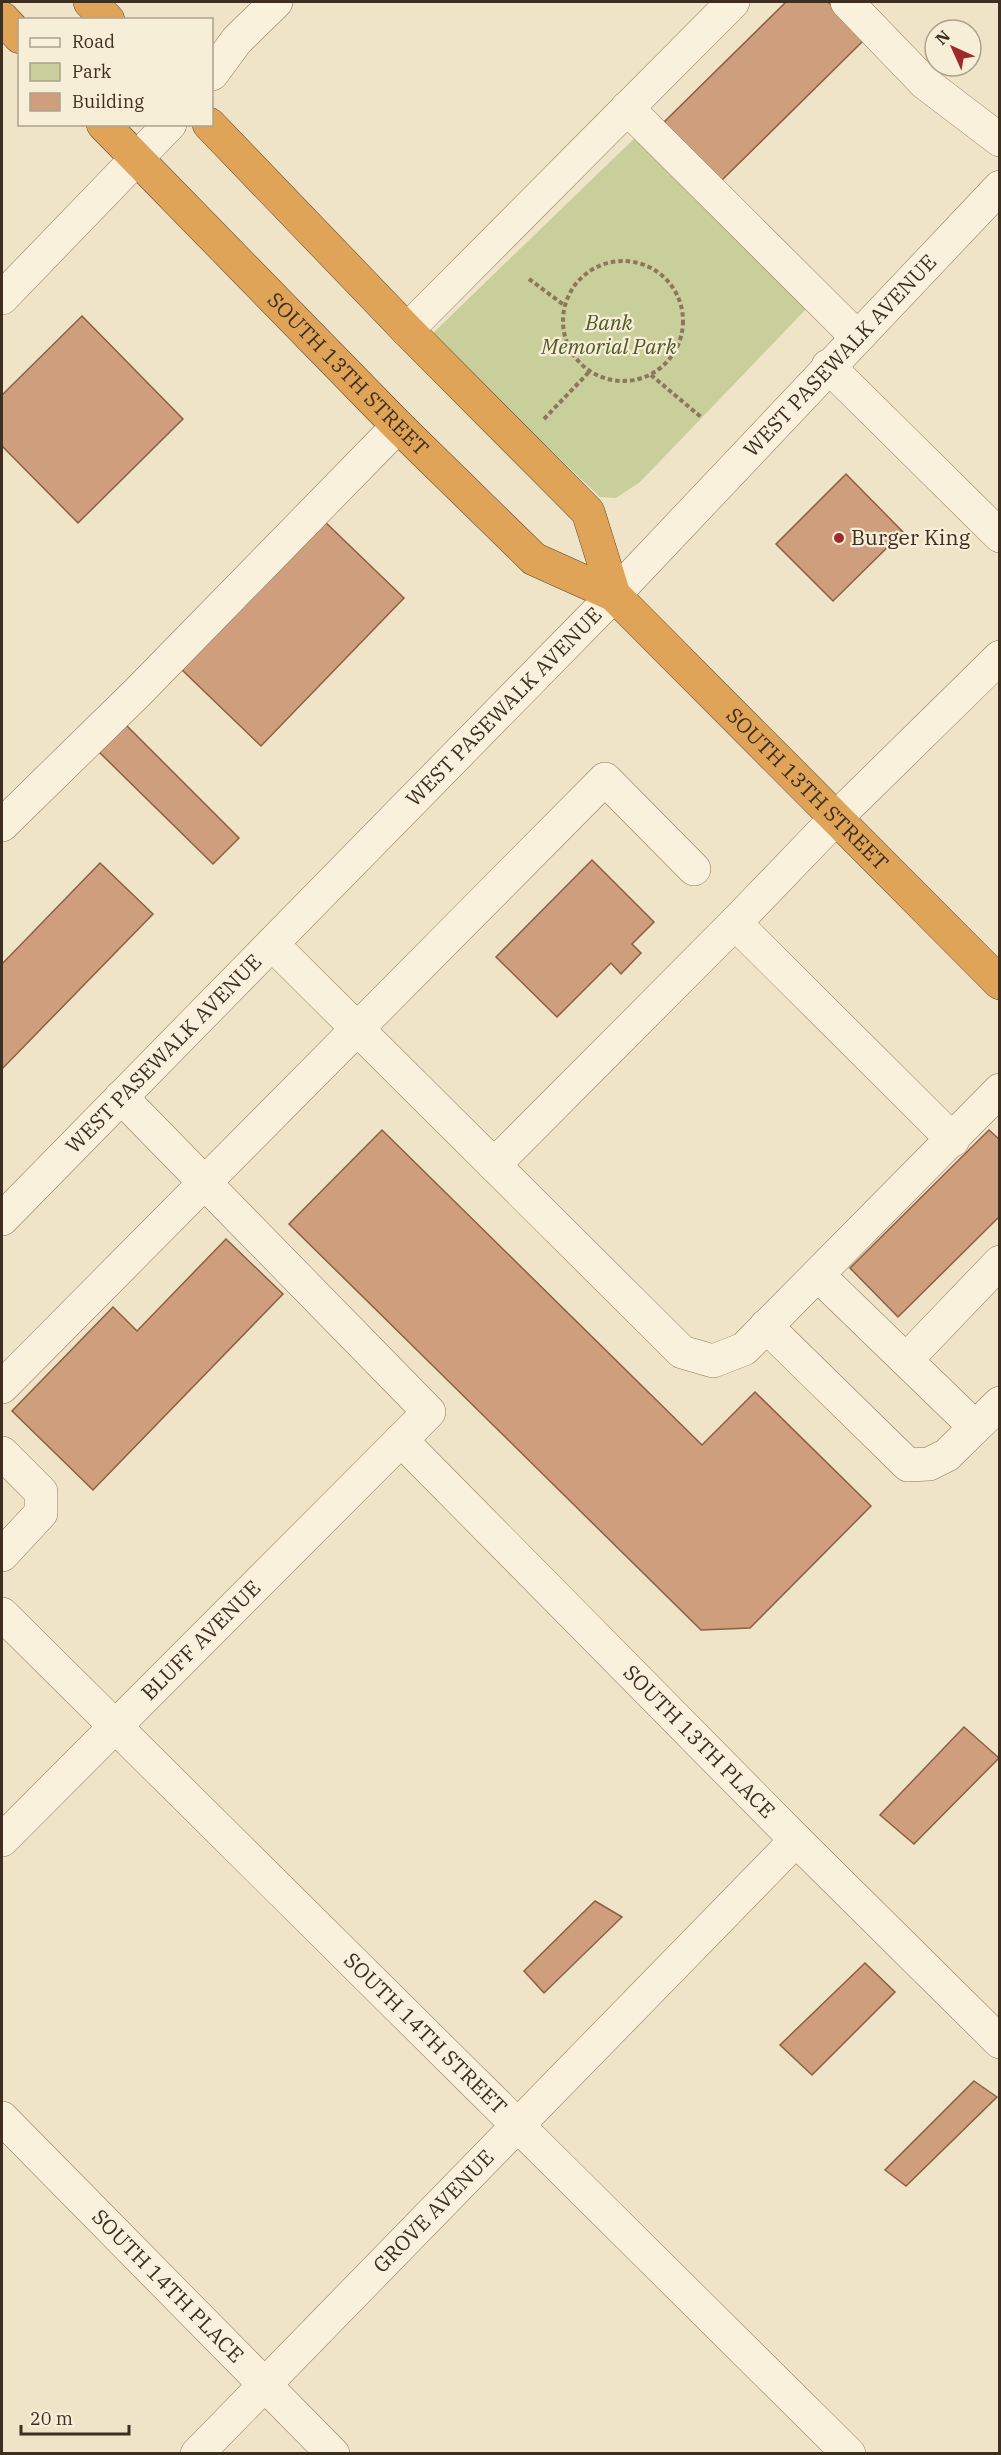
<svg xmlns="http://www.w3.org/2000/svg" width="1001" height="2455" font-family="'IBM Plex Serif',serif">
<rect width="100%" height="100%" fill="#f0e4c8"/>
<!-- green -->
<path fill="#c9cf9b" d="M 644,129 L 810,305 L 640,482 L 616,498 L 600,497 L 430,336 Z"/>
<!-- building -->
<g fill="#cf9f7d" stroke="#8d5f41" stroke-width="1.5">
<path d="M 786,2 L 828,2 L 865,39 L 719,183 L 661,125 Z"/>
<path d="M 82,316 L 183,419 L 78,523 L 2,446 L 2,395 Z"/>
<path d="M 846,474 L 903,532 L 833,601 L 776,544 Z"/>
<path d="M 322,519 L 404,598 L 261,746 L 179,667 Z"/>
<path d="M 126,725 L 239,838 L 213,864 L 99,752 Z"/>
<path d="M 592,860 L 654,922 L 632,944 L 641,953 L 621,974 L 611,963 L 557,1017 L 496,957 Z"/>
<path d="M 100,863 L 153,914 L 2,1069 L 2,964 Z"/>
<path d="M 382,1130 L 702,1445 L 755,1392 L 871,1506 L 750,1628 L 701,1630 L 289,1224 Z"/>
<path d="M 989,1130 L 1000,1140 L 1000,1216 L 898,1317 L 850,1268 Z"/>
<path d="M 226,1239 L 283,1294 L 93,1490 L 12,1411 L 113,1307 L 137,1331 Z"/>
<path d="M 964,1727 L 999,1758 L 914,1844 L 880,1815 Z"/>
<path d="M 595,1901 L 622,1917 L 544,1993 L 524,1971 Z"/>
<path d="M 865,1963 L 895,1992 L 812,2075 L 780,2045 Z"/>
<path d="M 974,2081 L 997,2097 L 906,2186 L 885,2170 Z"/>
</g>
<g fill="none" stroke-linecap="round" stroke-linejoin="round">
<!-- minor casing -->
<g stroke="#8d765c" stroke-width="34">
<g id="minor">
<path d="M 847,2 L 925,83 L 1000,140"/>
<path d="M 212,74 L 237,40 L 276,2"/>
<path d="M 627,108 L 856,336"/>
<path d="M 2,298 L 170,124"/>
<path d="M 407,330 L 733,2"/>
<path d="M 828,366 L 1000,536"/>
<path d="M 2,825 L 137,693 L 398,426"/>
<path d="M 273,945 L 682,1352 L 713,1361 L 744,1349 L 1000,1090"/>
<path d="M 953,1140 L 735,923 L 837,817 L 1000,657"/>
<path d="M 494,1165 L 735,923"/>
<path id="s1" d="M 2,1219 L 614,595 L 1000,187"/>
<path d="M 818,1275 L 975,1427"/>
<path d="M 766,1326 L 908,1465 L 929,1464 L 947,1455 L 1000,1403"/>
<path d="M 906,1360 L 1000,1262"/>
<path d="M 2,1387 L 605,779 L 694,869"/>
<path id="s2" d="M 401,1440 L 796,1840 L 1000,2042"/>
<path d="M 2,1453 L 41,1492 L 41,1513 L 2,1555"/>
<path id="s3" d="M 2,1614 L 849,2454"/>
<path id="s4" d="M 2,1840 L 429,1412 L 121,1097"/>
<path id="s5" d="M 2,2118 L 333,2454"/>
<path id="s6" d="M 197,2454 L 796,1840"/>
</g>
</g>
<!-- highway casing -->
<g stroke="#5b4430" stroke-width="34">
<g id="highway">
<path d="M 90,2 L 108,20"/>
<path d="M 2,18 L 20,37"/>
<path id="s7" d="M 103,124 L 398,426 L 534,559 L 614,595 L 1000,983"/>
<path d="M 209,124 L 407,330 L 588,512 L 614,595"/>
</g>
</g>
<!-- path -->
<g stroke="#8d765c" stroke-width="4" stroke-dasharray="4.5 3" stroke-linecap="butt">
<circle cx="623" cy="321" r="60"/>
<path d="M 529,279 L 564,305"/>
<path d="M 651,375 L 701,417"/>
<path d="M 544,419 L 589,372"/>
</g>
<!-- minor -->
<use href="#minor" stroke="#faf1dc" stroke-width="33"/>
<!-- highway -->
<use href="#highway" stroke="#e0a458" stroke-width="33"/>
</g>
<!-- markers -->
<circle fill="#9e2a2b" stroke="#f7eed8" stroke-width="2" cx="839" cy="538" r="6"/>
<g text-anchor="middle" stroke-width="4.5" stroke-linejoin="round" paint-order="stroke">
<!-- park labels -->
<g font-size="21" font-style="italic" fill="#4d5a26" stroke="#f7eed8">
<text x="609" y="330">Bank<tspan x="609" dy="24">Memorial Park</tspan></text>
</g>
<!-- street labels -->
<g font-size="21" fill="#3d2e20" stroke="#f7eed8">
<text dy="7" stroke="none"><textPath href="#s1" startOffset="1203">WEST PASEWALK AVENUE</textPath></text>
<text dy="7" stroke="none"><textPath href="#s7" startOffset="350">SOUTH 13TH STREET</textPath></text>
<text dy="7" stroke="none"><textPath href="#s1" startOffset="717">WEST PASEWALK AVENUE</textPath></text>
<text dy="7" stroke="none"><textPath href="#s7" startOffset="974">SOUTH 13TH STREET</textPath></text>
<text dy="7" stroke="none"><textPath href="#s1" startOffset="231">WEST PASEWALK AVENUE</textPath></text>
<text dy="7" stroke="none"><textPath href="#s4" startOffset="282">BLUFF AVENUE</textPath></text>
<text dy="7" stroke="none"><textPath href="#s2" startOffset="424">SOUTH 13TH PLACE</textPath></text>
<text dy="7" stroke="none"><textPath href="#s3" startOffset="596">SOUTH 14TH STREET</textPath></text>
<text dy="7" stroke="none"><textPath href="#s6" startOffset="339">GROVE AVENUE</textPath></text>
<text dy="7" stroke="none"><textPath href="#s5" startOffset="236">SOUTH 14TH PLACE</textPath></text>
</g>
<!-- poi labels -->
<g font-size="21" fill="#3d2e20" stroke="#f7eed8" text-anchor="start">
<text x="851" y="545">Burger King</text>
</g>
</g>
<!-- border -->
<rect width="1001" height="2455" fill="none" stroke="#3d2e20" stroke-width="6"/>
<!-- legend -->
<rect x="18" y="18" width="195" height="108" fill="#f7eed8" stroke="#ada18e" stroke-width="1.5"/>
<rect x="30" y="38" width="30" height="9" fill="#faf1dc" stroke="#ada18e" stroke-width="1.5"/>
<text x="72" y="48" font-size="18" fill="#3d2e20">Road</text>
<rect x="30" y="63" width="30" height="18" fill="#c9cf9b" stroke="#ada18e" stroke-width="1.5"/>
<text x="72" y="78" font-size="18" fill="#3d2e20">Park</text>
<rect x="30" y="93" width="30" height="18" fill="#cf9f7d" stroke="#ada18e" stroke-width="1.5"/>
<text x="72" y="108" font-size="18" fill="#3d2e20">Building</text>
<!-- north arrow -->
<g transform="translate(953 48) rotate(315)"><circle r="28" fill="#f7eed8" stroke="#ada18e" stroke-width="1.5"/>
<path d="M0-4.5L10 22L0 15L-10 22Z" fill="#9e2a2b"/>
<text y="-9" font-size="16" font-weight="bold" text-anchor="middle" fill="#3d2e20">N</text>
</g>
<!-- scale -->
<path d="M21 2425v9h108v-9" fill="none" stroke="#3d2e20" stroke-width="3"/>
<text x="30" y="2425" font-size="18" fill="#3d2e20" stroke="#f7eed8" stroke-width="4.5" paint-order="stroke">20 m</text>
</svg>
